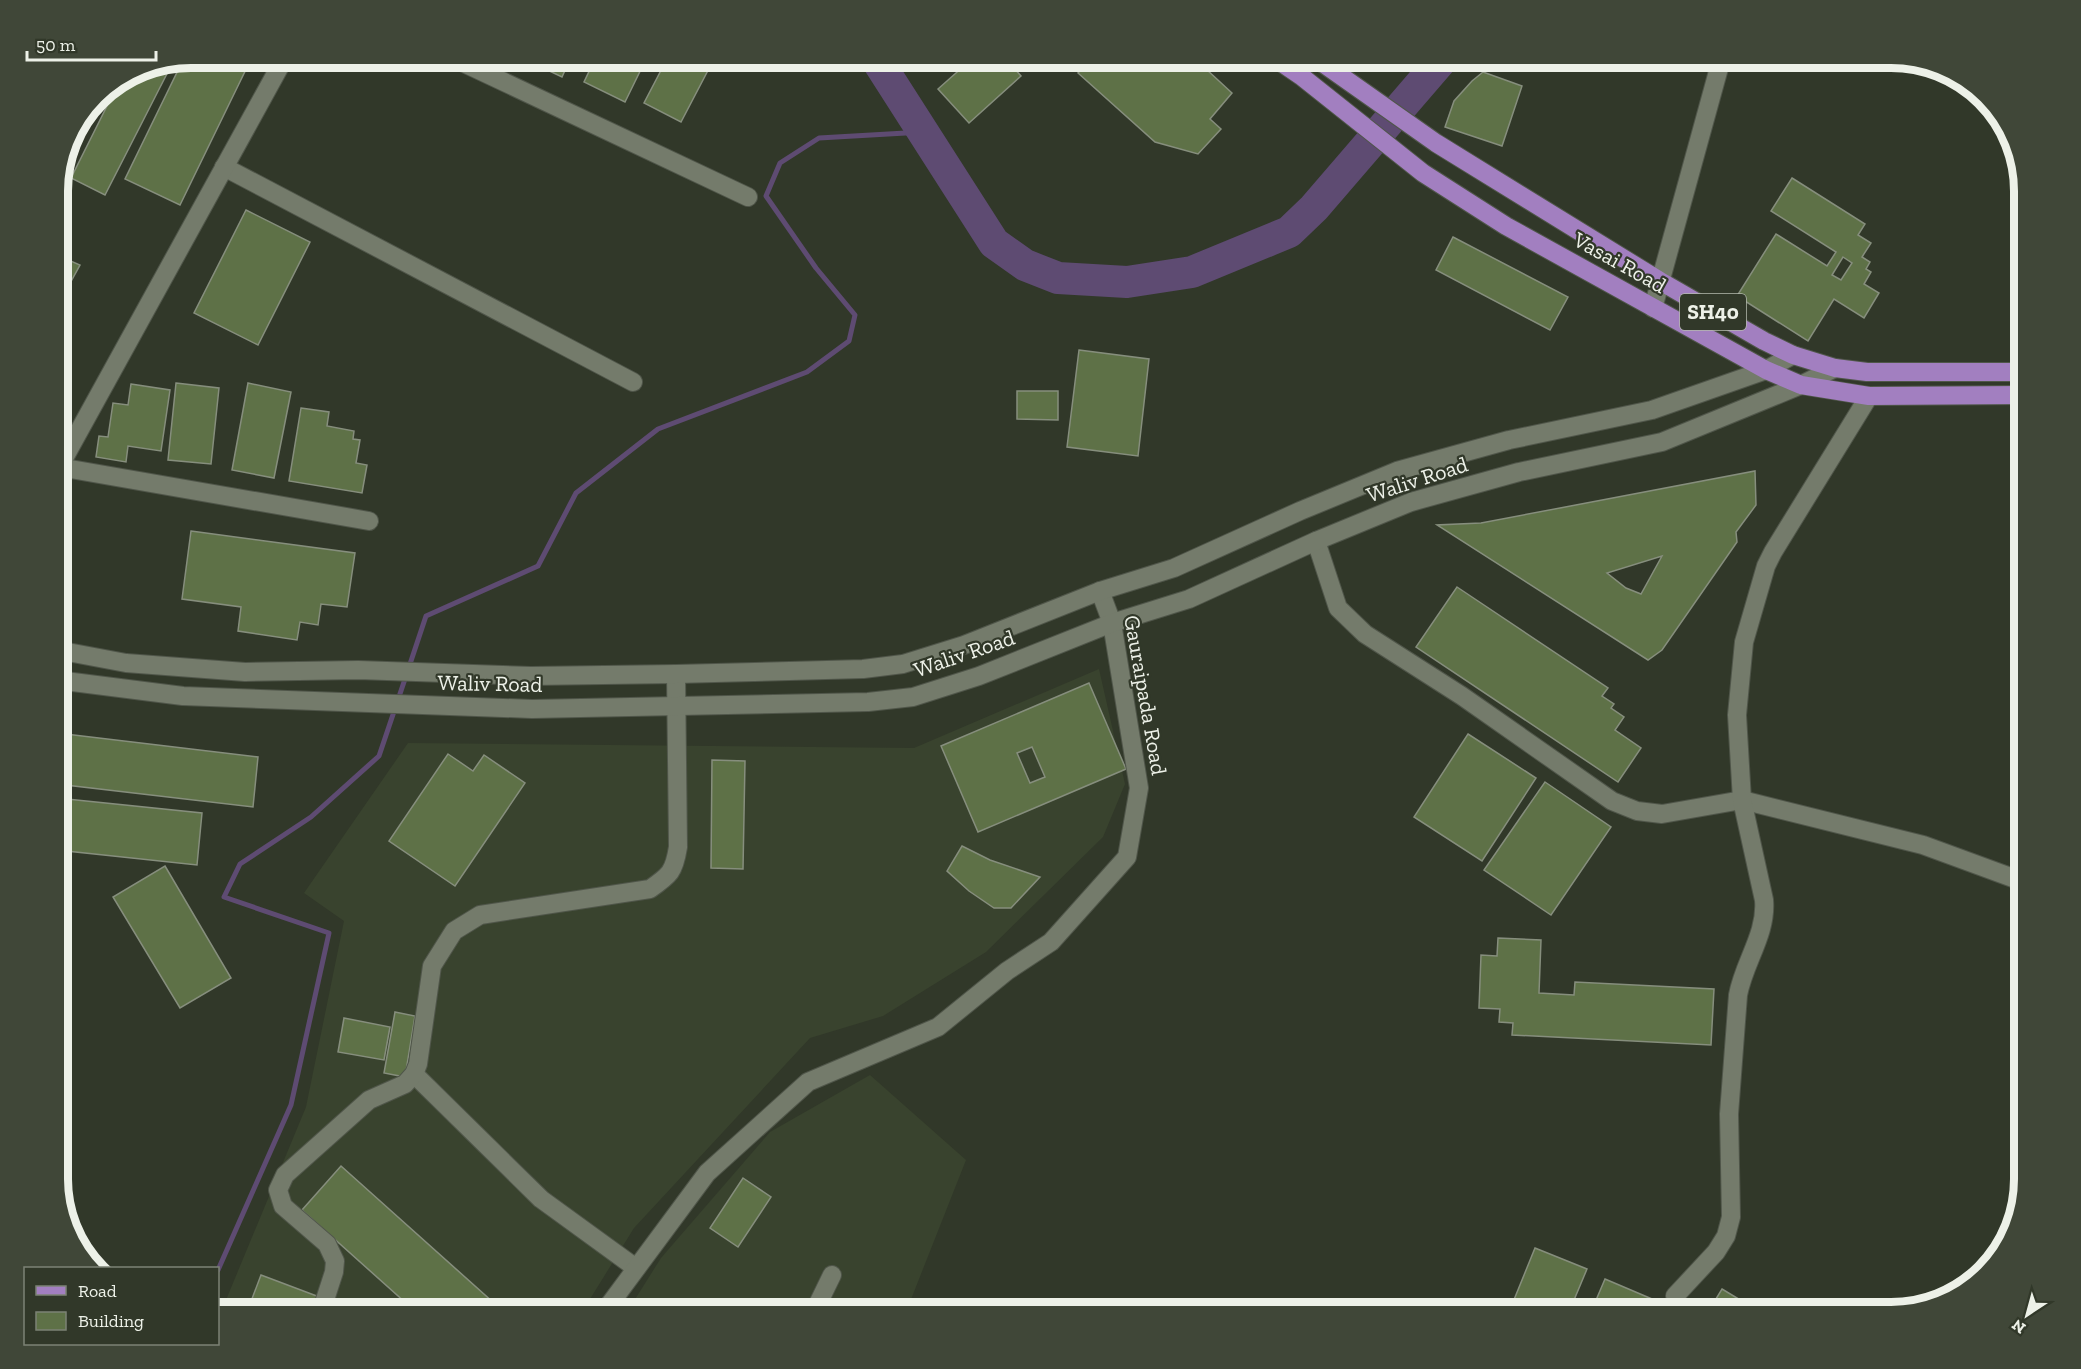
<svg xmlns="http://www.w3.org/2000/svg" width="2081" height="1369" font-family="'Zilla Slab',serif">
<rect width="100%" height="100%" fill="#313829"/>
<!-- built -->
<g fill="#39432e">
<path d="M 1099,669 L 1125,784 L 1103,837 L 986,952 L 883,1016 L 810,1038 L 634,1228 L 582,1312 L 221,1312 L 306,1107 L 344,921 L 304,893 L 408,743 L 914,748 Z"/>
<path d="M 870,1075 L 966,1160 L 906,1312 L 627,1312 L 661,1258 L 770,1132 Z"/>
</g>
<g fill="none" stroke-linecap="round" stroke-linejoin="round">
<!-- stream -->
<g stroke="#5e4b72" stroke-width="5">
<path d="M 409,667 L 426,616 L 538,566 L 576,493 L 658,429 L 807,372 L 849,341 L 855,315 L 816,268 L 766,196 L 780,163 L 819,138 L 923,132"/>
<path d="M 218,1270 L 291,1105 L 329,933 L 224,897 L 240,864 L 311,817 L 379,756 L 406,676"/>
</g>
<!-- river -->
<path stroke="#5e4b72" stroke-width="32" d="M 875,57 L 994,243 L 1025,265 L 1058,278 L 1127,282 L 1192,272 L 1289,232 L 1314,208 L 1444,57"/>
</g>
<!-- building -->
<g fill="#5e7147" stroke="#868e7d" stroke-width="1.5" fill-rule="evenodd">
<path d="M 191,57 L 252,57 L 180,205 L 125,179 L 184,58 Z"/>
<path d="M 528,57 L 571,57 L 562,77 L 526,60 Z"/>
<path d="M 596,57 L 647,57 L 625,102 L 584,82 Z"/>
<path d="M 668,57 L 715,57 L 681,122 L 644,103 Z"/>
<path d="M 974,57 L 1004,57 L 1021,76 L 969,123 L 938,89 Z"/>
<path d="M 1023,57 L 1043,57 L 1032,67 Z"/>
<path d="M 1092,57 L 1193,57 L 1232,93 L 1210,119 L 1221,129 L 1198,154 L 1155,142 L 1078,73 Z"/>
<path d="M 174,60 L 105,195 L 71,178 L 120,80 L 140,67 Z"/>
<path d="M 1483,72 L 1522,86 L 1502,146 L 1445,127 L 1454,101 L 1472,81 Z"/>
<path d="M 1792,178 L 1865,224 L 1858,235 L 1871,243 L 1862,257 L 1870,262 L 1866,269 L 1871,272 L 1864,284 L 1879,293 L 1864,318 L 1834,299 L 1808,341 L 1737,296 L 1776,234 L 1827,266 L 1836,252 L 1771,211 ZM 1843,257 L 1852,263 L 1841,280 L 1832,275 Z"/>
<path d="M 246,210 L 310,242 L 258,345 L 194,313 Z"/>
<path d="M 1453,237 L 1568,297 L 1550,330 L 1436,270 Z"/>
<path d="M 57,255 L 80,265 L 57,307 Z"/>
<path d="M 1079,350 L 1149,359 L 1138,456 L 1067,447 Z"/>
<path d="M 176,383 L 219,388 L 211,464 L 168,460 Z"/>
<path d="M 248,383 L 291,392 L 274,478 L 232,470 Z"/>
<path d="M 131,384 L 170,390 L 161,451 L 128,446 L 126,462 L 96,457 L 99,436 L 108,437 L 113,403 L 128,405 Z"/>
<path d="M 1017,391 L 1058,391 L 1058,420 L 1017,419 Z"/>
<path d="M 301,408 L 329,412 L 327,426 L 354,431 L 353,439 L 360,440 L 356,463 L 367,465 L 362,493 L 289,481 Z"/>
<path d="M 1755,471 L 1756,505 L 1736,532 L 1737,542 L 1662,650 L 1648,660 L 1437,525 L 1481,523 ZM 1662,556 L 1641,594 L 1626,588 L 1607,573 Z"/>
<path d="M 191,531 L 355,553 L 347,607 L 321,604 L 318,625 L 300,622 L 297,640 L 238,631 L 241,607 L 182,599 Z"/>
<path d="M 1457,587 L 1608,688 L 1602,696 L 1614,704 L 1611,708 L 1624,717 L 1615,730 L 1641,748 L 1618,782 L 1416,647 Z"/>
<path d="M 1089,683 L 1126,769 L 978,832 L 941,746 ZM 1032,747 L 1045,777 L 1030,783 L 1017,753 Z"/>
<path d="M 57,733 L 258,757 L 253,807 L 57,784 Z"/>
<path d="M 1468,734 L 1536,778 L 1482,861 L 1414,817 Z"/>
<path d="M 448,754 L 473,771 L 484,755 L 525,783 L 455,886 L 389,841 Z"/>
<path d="M 712,760 L 745,761 L 743,869 L 711,868 Z"/>
<path d="M 1545,782 L 1611,827 L 1551,915 L 1484,870 Z"/>
<path d="M 57,798 L 202,813 L 197,865 L 57,850 Z"/>
<path d="M 962,846 L 990,860 L 1040,877 L 1011,908 L 994,908 L 969,891 L 947,871 Z"/>
<path d="M 165,866 L 231,978 L 180,1008 L 113,897 Z"/>
<path d="M 1498,938 L 1541,940 L 1539,993 L 1574,995 L 1575,982 L 1714,989 L 1711,1045 L 1512,1035 L 1513,1023 L 1499,1022 L 1500,1009 L 1479,1008 L 1481,955 L 1497,956 Z"/>
<path d="M 395,1012 L 415,1016 L 405,1077 L 384,1073 Z"/>
<path d="M 344,1018 L 390,1027 L 384,1060 L 338,1052 Z"/>
<path d="M 341,1166 L 504,1312 L 416,1312 L 302,1210 Z"/>
<path d="M 743,1178 L 771,1197 L 738,1247 L 710,1228 Z"/>
<path d="M 1535,1248 L 1587,1269 L 1569,1312 L 1509,1312 Z"/>
<path d="M 261,1275 L 322,1298 L 317,1312 L 247,1312 Z"/>
<path d="M 1605,1279 L 1652,1299 L 1647,1312 L 1591,1312 Z"/>
<path d="M 1722,1289 L 1757,1310 L 1756,1312 L 1708,1312 Z"/>
<path d="M 652,1303 L 667,1312 L 646,1312 Z"/>
</g>
<g fill="none" stroke-linecap="round" stroke-linejoin="round">
<!-- minor casing -->
<g stroke="#50564a" stroke-width="20">
<g id="minor">
<path d="M 451,57 L 748,197"/>
<path d="M 224,167 L 633,382"/>
<path d="M 1653,308 L 1722,57"/>
<path d="M 59,467 L 369,521"/>
<path d="M 57,471 L 285,57"/>
<path d="M 1316,541 L 1338,608 L 1365,634 L 1462,696 L 1612,801 L 1637,811 L 1662,814 L 1742,800 L 1923,845 L 2024,882"/>
<path d="M 414,1074 L 541,1199 L 636,1268"/>
<path d="M 1675,1296 L 1716,1252 L 1726,1236 L 1731,1217 L 1729,1114 L 1738,995 C 1744,962 1767,934 1764,900 L 1742,800 L 1737,715 L 1744,642 L 1766,566 L 1773,552 L 1869,396"/>
<path d="M 321,1312 L 334,1272 L 335,1261 L 327,1244 L 283,1206 L 278,1190 L 285,1175 L 369,1100 L 405,1084 L 414,1074 L 418,1064 L 432,966 L 454,931 L 480,915 L 650,889 C 670,875 674,872 678,847 L 676,674"/>
<path d="M 814,1312 L 832,1275"/>
</g>
</g>
<!-- tertiary casing -->
<g stroke="#50564a" stroke-width="20">
<path id="tertiary" d="M 604,1312 L 707,1173 L 808,1082 L 938,1027 L 1007,971 L 1051,942 L 1127,857 L 1139,788 L 1112,623 L 1100,591"/>
</g>
<!-- secondary casing -->
<g stroke="#50564a" stroke-width="20">
<g id="secondary">
<path d="M 57,650 L 126,663 L 245,672 L 358,670 L 531,676 L 676,674 L 863,669 L 903,664 L 964,645 L 1100,591 L 1174,568 L 1300,511 L 1397,471 L 1509,440 L 1652,410 L 1766,370 L 1793,355"/>
<path d="M 57,680 L 183,696 L 532,709 L 868,702 L 913,697 L 979,676 L 1112,623 L 1189,599 L 1316,541 L 1411,502 L 1519,472 L 1662,442 L 1801,385 L 1835,368"/>
</g>
</g>
<!-- primary casing -->
<g stroke="#50564a" stroke-width="20">
<g id="primary">
<path d="M 1273,57 L 1301,76 L 1423,173 L 1506,226 L 1766,370 L 1801,385 L 1869,396 L 2024,395"/>
<path d="M 1314,57 L 1436,143 L 1660,281 L 1764,341 L 1793,355 L 1835,368 L 1867,372 L 2024,372"/>
</g>
</g>
<!-- minor -->
<use href="#minor" stroke="#747b6b" stroke-width="18"/>
<!-- tertiary -->
<use href="#tertiary" stroke="#747b6b" stroke-width="18"/>
<!-- secondary -->
<use href="#secondary" stroke="#747b6b" stroke-width="18"/>
<!-- primary -->
<use href="#primary" stroke="#a27fc0" stroke-width="18"/>
</g>
<g text-anchor="middle" stroke-width="4.5" stroke-linejoin="round" paint-order="stroke">
<!-- shield labels -->
<rect fill="#313829" stroke="#b5baaf" stroke-width="1.5" x="1680" y="294" width="66" height="36" rx="4.5"/>
<g font-size="21" font-weight="bold" fill="#edf1e8">
<text x="1713" y="319">SH40</text>
</g>
<!-- street labels -->
<g font-size="22" fill="#edf1e8" stroke="#313829">
<text transform="translate(1620 262) rotate(29)" y="8">Vasai Road</text>
<text transform="translate(1417 479) rotate(-18)" y="8">Waliv Road</text>
<text transform="translate(964 653) rotate(-19)" y="8">Waliv Road</text>
<text transform="translate(490 683) rotate(1)" y="8">Waliv Road</text>
<text transform="translate(1146 695) rotate(80)" y="8">Gauraipada Road</text>
</g>
</g>
<!-- crop -->
<path d="M0 0H2081V1369H0ZM191 68H1891A123 123 0 0 1 2014 191V1179A123 123 0 0 1 1891 1302H191A123 123 0 0 1 68 1179V191A123 123 0 0 1 191 68Z" fill="#404738" fill-rule="evenodd"/>
<path fill="none" stroke="#edf1e8" stroke-width="8" d="M191 68H1891A123 123 0 0 1 2014 191V1179A123 123 0 0 1 1891 1302H191A123 123 0 0 1 68 1179V191A123 123 0 0 1 191 68Z"/>
<!-- legend -->
<rect x="24" y="1267" width="195" height="78" fill="#313829" stroke="#7c8275" stroke-width="1.5"/>
<rect x="36" y="1286" width="30" height="9" fill="#a27fc0" stroke="#7c8275" stroke-width="1.5"/>
<text x="78" y="1297" font-size="18" fill="#edf1e8">Road</text>
<rect x="36" y="1312" width="30" height="18" fill="#5e7147" stroke="#7c8275" stroke-width="1.5"/>
<text x="78" y="1327" font-size="18" fill="#edf1e8">Building</text>
<!-- north arrow -->
<g transform="translate(2027 1315) rotate(216)" stroke="#313829" stroke-width="4.5" paint-order="stroke">
<path d="M0-4.5L10 22L0 15L-10 22Z" fill="#edf1e8"/>
<text y="-9" font-size="16" font-weight="bold" text-anchor="middle" fill="#edf1e8">N</text>
</g>
<!-- scale -->
<path d="M27 51v9h129v-9" fill="none" stroke="#edf1e8" stroke-width="3"/>
<text x="36" y="51" font-size="18" fill="#edf1e8" stroke="#313829" stroke-width="4.5" paint-order="stroke">50 m</text>
</svg>
